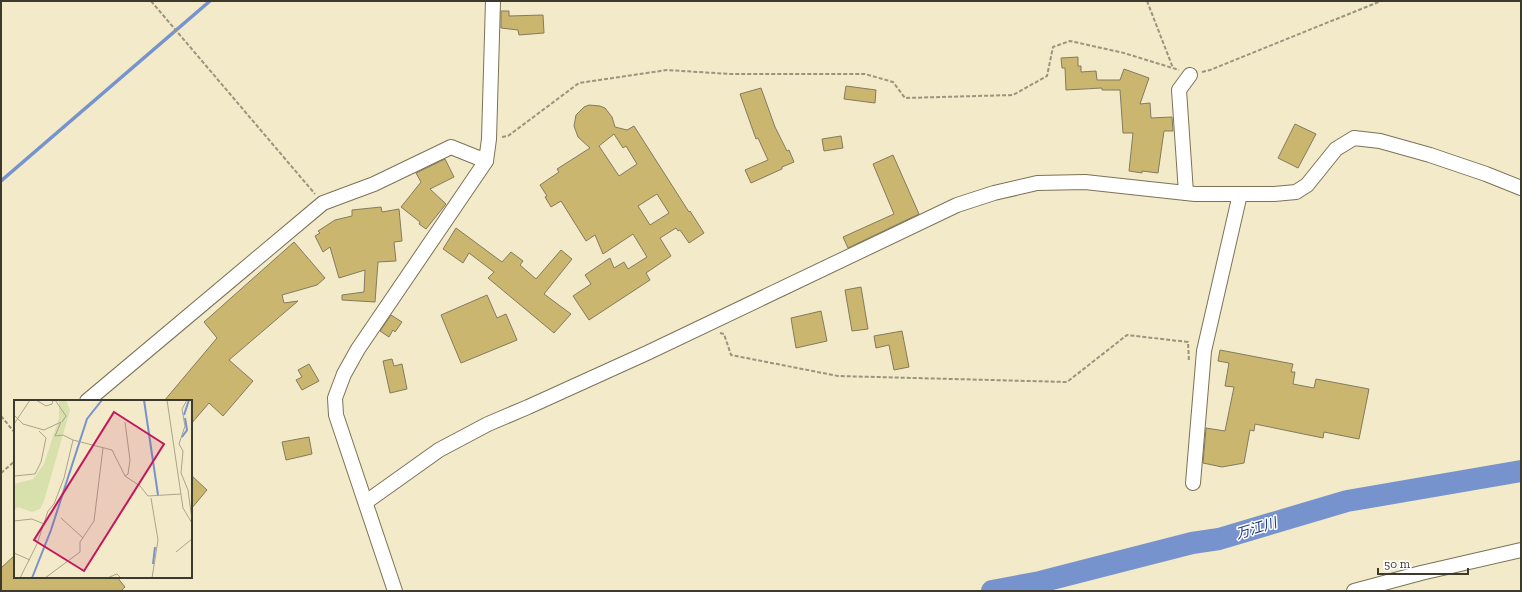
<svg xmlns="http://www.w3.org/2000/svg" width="1522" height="592" font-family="'Zilla Slab','Noto Sans JP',serif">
<rect width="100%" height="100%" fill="#f3eaca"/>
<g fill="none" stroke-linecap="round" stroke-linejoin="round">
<!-- stream -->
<path stroke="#7793cd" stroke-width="3.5" d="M 1,181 L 210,1"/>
<!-- river -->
<path stroke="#7793cd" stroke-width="22" d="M 992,591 L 1040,582 L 1192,543 L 1219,539 L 1347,501 L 1521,471"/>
</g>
<!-- building -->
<g fill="#cab66f" stroke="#837b5e" fill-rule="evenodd">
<path d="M 501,11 L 509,11 L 509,16 L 543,15 L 544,33 L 519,35 L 518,30 L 501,28 Z"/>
<path d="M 1078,57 L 1078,66 L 1081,66 L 1081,72 L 1096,71 L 1097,80 L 1120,80 L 1124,69 L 1149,78 L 1140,104 L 1150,103 L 1151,118 L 1172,117 L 1173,131 L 1164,131 L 1158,173 L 1142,171 L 1142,173 L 1129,171 L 1133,133 L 1123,133 L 1120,90 L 1102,90 L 1102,88 L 1066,90 L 1065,68 L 1062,68 L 1061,58 Z"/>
<path d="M 846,86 L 876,90 L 875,103 L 844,99 Z"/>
<path d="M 761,88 L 775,127 L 787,151 L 789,150 L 794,162 L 782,167 L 782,169 L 751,183 L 745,170 L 768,160 L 758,138 L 756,139 L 740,94 Z"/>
<path d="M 589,105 L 600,106 L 605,108 L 612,117 L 615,127 L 627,130 L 634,126 L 689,212 L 690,211 L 704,233 L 689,243 L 680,230 L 678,231 L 676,228 L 660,238 L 671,256 L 646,273 L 650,280 L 589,320 L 573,296 L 591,284 L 585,275 L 610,258 L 614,268 L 624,262 L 628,269 L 647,257 L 633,234 L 603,254 L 595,235 L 586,241 L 561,201 L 551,207 L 545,197 L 547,196 L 540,185 L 559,172 L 557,169 L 590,148 L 578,137 L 574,126 L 576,115 L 584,107 ZM 614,134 L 623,148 L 626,146 L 637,164 L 619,176 L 599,146 ZM 657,194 L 669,213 L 650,225 L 638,206 Z"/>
<path d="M 1295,124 L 1316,134 L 1298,168 L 1278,158 Z"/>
<path d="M 841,136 L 843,148 L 824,151 L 822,139 Z"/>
<path d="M 893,155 L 919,214 L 848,248 L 843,237 L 894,214 L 873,164 Z"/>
<path d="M 445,159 L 454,177 L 430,189 L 446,204 L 426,229 L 419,224 L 420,222 L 401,207 L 421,182 L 416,173 Z"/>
<path d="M 381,207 L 382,212 L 399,209 L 402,241 L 394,242 L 396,261 L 378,262 L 375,302 L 342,300 L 342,295 L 364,292 L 365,270 L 339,278 L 330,247 L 323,252 L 315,236 L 320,233 L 318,231 L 335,220 L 352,216 L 352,210 Z"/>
<path d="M 456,228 L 502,262 L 511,252 L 523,261 L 520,265 L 536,279 L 561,250 L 572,259 L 544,294 L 571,314 L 554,333 L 488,278 L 494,272 L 469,253 L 463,263 L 443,249 Z"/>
<path d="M 294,242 L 325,278 L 317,285 L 282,295 L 284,303 L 298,301 L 229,360 L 253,381 L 223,416 L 209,403 L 191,424 L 191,401 L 164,401 L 217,338 L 204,322 Z"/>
<path d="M 861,287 L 868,329 L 852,331 L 845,290 Z"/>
<path d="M 487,295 L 497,318 L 506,314 L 517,340 L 461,363 L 441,315 Z"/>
<path d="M 821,311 L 827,341 L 796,348 L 791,318 Z"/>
<path d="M 391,315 L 402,322 L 395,332 L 393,330 L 389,337 L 380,331 Z"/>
<path d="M 902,331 L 909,367 L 894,370 L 889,345 L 876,348 L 874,336 Z"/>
<path d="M 1220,350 L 1293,364 L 1291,372 L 1295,372 L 1293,384 L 1314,388 L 1316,379 L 1369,389 L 1359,439 L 1324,432 L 1323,438 L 1255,424 L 1254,431 L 1250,430 L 1244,463 L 1222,467 L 1203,463 L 1206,428 L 1225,431 L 1234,387 L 1225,386 L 1229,363 L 1218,361 Z"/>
<path d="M 392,359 L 394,366 L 402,364 L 407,389 L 390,393 L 383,361 Z"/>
<path d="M 309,364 L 319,381 L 302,390 L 296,380 L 302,377 L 298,370 Z"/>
<path d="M 309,437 L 312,454 L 286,460 L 282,442 Z"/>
<path d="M 191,475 L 207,490 L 191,509 Z"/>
<path d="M 15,555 L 15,577 L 117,577 L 125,587 L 121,591 L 1,591 L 1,568 Z"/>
</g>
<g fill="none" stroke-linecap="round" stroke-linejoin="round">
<!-- street casing -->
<g stroke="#7b7356" stroke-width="16">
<g id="street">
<path d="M 1186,193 L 1179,90 L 1190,75"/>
<path d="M 87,401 L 323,203 L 374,184 L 451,147 L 486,161"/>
<path d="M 1193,483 L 1204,351 L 1240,194"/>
<path d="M 366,502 L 439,450 L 488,424 L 528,407 L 647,353 L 957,205 L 994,193 L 1037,183 L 1085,182 L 1195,194 L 1274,194 L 1296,192 L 1307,185 L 1336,149 L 1354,138 L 1380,141 L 1430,155 L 1486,174 L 1521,188"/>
<path d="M 395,591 L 336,415 L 335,398 L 344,374 L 358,349 L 486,161 L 489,139 L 493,1"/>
<path d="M 1354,591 L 1421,573 L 1521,550"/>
</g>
</g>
<!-- path -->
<g stroke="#9a947d" stroke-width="2" stroke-dasharray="4 2" stroke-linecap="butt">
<path d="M 151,1 L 315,194"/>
<path d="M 1147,1 L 1173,68"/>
<path d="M 1202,72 L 1210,70 L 1381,1"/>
<path d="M 502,137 L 508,136 L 579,83 L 667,70 L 731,74 L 865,74 L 893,82 L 905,98 L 1013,95 L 1047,76 L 1053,47 L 1070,41 L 1124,53 L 1179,70"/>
<path d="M 720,333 L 724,334 L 731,355 L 838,376 L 1067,382 L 1127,335 L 1188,342 L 1189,362"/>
<path d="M 1,416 L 15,433"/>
<path d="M 1,473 L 15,461"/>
</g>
<!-- street -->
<use href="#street" stroke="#fff" stroke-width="14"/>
</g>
<g text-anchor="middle" stroke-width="3" stroke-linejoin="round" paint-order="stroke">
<!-- water labels -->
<g font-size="14" font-style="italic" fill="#1b377c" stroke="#fff">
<text transform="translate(1256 528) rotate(-17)" y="5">万江川</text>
</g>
</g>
<!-- overview -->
<g transform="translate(14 400)">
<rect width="178" height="178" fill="#f3eaca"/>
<path d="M 45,0 L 52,0 L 56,10 L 30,101 L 26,109 L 18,112 L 4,107 L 0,110 L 0,84 L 19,79 L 30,64 L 45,18 Z" fill="#d8e1ab"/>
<path fill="none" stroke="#7793cd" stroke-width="2" d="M 130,0 L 144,95M 170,15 L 175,0M 168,37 L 173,30 L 171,18M 139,164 L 141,147M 18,178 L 37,130 L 73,19 L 88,0"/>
<path fill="none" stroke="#aaa48b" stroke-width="1" d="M 22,0 L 32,6 L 38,4 L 39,0M 41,0 L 52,16 L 48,22M 153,0 L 169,108 L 178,123M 173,0 L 168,9 L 171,26 L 165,44 L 169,51 L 167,73 L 174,90 L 178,120M 0,15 L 9,24 L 30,30 L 47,22 L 41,36 L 49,35 L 59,40 L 98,50 L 111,76 L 126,86 L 134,96 L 167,94M 111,22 L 116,60 L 114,74 L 111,76M 0,24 L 16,0M 0,76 L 21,74 L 27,62 L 32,38 L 25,31M 137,98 L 144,140 L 138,178M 47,118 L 69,138M 0,121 L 18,119 L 30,124M 162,152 L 178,139M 0,153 L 16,160M 6,178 L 23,144 L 34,111 L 40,104 L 50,78 L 59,40M 31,178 L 66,152 L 66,142 L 80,121 L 89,48M 93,178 L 103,174 L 107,178"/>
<path fill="#c2185b" fill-opacity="0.15" stroke="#c2185b" stroke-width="2" d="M 100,12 L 150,44 L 70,171 L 20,140 Z"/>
<rect width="178" height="178" fill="none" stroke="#3d3a2d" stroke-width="2"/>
</g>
<!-- border -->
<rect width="1522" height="592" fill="none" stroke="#3d3a2d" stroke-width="4"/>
<!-- scale -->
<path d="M1378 568v6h90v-6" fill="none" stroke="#3d3a2d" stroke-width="2"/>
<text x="1384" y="568" font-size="12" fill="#3d3a2d" stroke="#ffffff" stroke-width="3" paint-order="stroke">50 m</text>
</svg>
